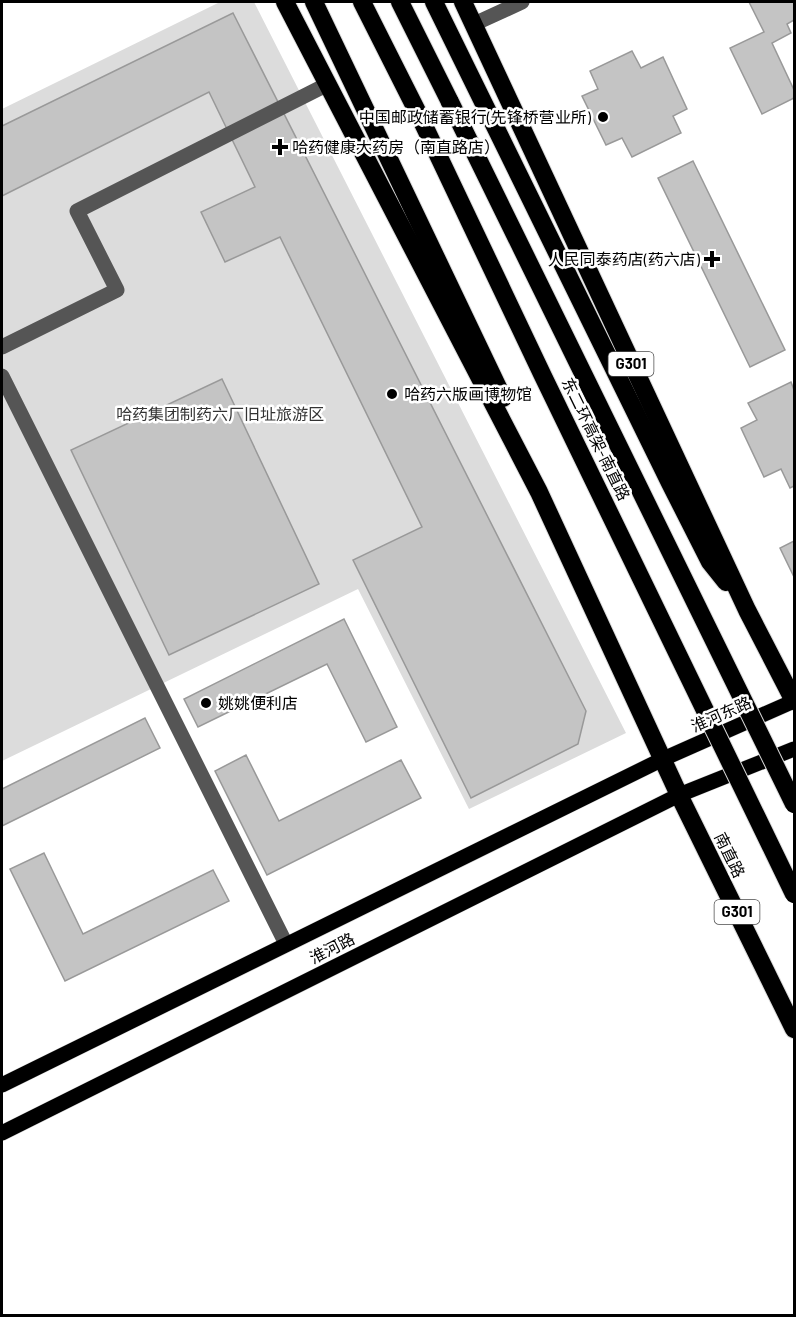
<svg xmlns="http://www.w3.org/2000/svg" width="796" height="1317" font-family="Barlow,'Noto Sans SC',sans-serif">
<rect width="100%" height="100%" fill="#fff"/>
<!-- green -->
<path fill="#dcdcdc" d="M 220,2 L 254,2 L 626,733 L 469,809 L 358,589 L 2,761 L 2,109 Z"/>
<!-- building -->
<g fill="#c4c4c4" stroke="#999" stroke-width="1.5">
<path d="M 749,2 L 794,2 L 794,20 L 787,24 L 791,33 L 772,43 L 794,90 L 794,98 L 762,114 L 730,48 L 764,32 Z"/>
<path d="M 233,13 L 586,711 L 578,744 L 471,798 L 353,560 L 422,527 L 280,237 L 225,262 L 201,212 L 255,187 L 209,92 L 2,196 L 2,126 Z"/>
<path d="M 632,51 L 641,68 L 663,57 L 687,109 L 673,116 L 681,133 L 632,157 L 622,138 L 606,145 L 582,96 L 598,89 L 590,71 Z"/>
<path d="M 693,161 L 785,350 L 750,367 L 658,178 Z"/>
<path d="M 222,379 L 319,584 L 169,655 L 71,450 Z"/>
<path d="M 791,382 L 794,390 L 794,486 L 790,488 L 781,469 L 764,477 L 741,428 L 757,420 L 748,403 Z"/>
<path d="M 794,541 L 794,577 L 780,548 Z"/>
<path d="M 344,619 L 397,727 L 366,742 L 327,664 L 198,727 L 184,699 Z"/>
<path d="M 145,718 L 160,748 L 2,826 L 2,789 Z"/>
<path d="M 246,755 L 279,821 L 401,760 L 421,798 L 267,875 L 215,771 Z"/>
<path d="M 44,853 L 83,934 L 213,870 L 229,901 L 65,981 L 10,869 Z"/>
</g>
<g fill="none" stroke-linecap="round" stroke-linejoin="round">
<!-- major casing -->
<g stroke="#dbdbdb" stroke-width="16">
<g id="major">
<path d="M 2,1085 L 663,759 L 794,701"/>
<path d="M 2,1133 L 679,795 L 794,749"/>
</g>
</g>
<!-- highway casing -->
<g stroke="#dbdbdb" stroke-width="20">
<g id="highway">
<path d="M 285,2 L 539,492 L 679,795 L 794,1029"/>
<path d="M 314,2 L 503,398"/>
<path d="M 362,2 L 420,117"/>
<path d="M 400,2 L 450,102"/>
<path d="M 434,2 L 670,483 L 710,562 L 726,582"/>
<path d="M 463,2 L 747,610 L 794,701"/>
</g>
</g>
<!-- minor -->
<g stroke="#555" stroke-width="15">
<path d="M 474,24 L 522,2"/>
<path d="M 2,347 L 117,290 L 77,211 L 328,84"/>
<path d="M 2,376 L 286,944"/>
</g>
<!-- major -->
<use href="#major" stroke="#000" stroke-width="15"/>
<!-- highway -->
<use href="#highway" stroke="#000" stroke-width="18"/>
<!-- highway-bridge casing -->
<g stroke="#dbdbdb" stroke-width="20" stroke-linecap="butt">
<g id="highway-bridge">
<path d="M 450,102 L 794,804"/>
<path d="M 420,117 L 542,374 L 794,894"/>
</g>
</g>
<!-- highway-bridge -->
<use href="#highway-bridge" stroke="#000" stroke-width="18"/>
</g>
<!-- markers -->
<g fill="#000" stroke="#fff" stroke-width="2">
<circle cx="603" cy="117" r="6"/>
<path d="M277 138h6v6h6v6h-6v6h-6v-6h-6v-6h6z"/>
<path d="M709 250h6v6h6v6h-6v6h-6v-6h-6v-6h6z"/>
<circle cx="392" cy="394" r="6"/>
<circle cx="206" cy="703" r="6"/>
</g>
<g text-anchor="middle" stroke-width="5" stroke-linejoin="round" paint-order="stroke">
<!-- shield labels -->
<g fill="#fff" stroke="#4c4c4c" stroke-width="1.5">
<rect x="608.5" y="352" width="45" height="24" rx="4.5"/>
<rect x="714.5" y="900" width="45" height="24" rx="4.5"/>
</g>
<g font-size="15" font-weight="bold" fill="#000">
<text x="631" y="369">G301</text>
<text x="737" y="917">G301</text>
</g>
<!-- poi labels -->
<g font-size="16" fill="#000" stroke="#fff" text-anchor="start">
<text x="591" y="123" text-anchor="end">中国邮政储蓄银行(先锋桥营业所)</text>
<text x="292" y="153">哈药健康大药房（南直路店）</text>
<text x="700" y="265" text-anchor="end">人民同泰药店(药六店)</text>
<text x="404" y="400">哈药六版画博物馆</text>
<text x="218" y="709">姚姚便利店</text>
</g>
<!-- park labels -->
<g font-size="16" fill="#333" stroke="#fff">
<text x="220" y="420">哈药集团制药六厂旧址旅游区</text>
</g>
<!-- street labels -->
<g font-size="16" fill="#000" stroke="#fff">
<text transform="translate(596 439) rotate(64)" y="6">东二环高架-南直路</text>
<text transform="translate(721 714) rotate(-24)" y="6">淮河东路</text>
<text transform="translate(730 855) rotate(64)" y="6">南直路</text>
<text transform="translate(332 948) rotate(-27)" y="6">淮河路</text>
</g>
</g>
<!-- border -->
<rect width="796" height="1317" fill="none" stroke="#000000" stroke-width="6"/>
</svg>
